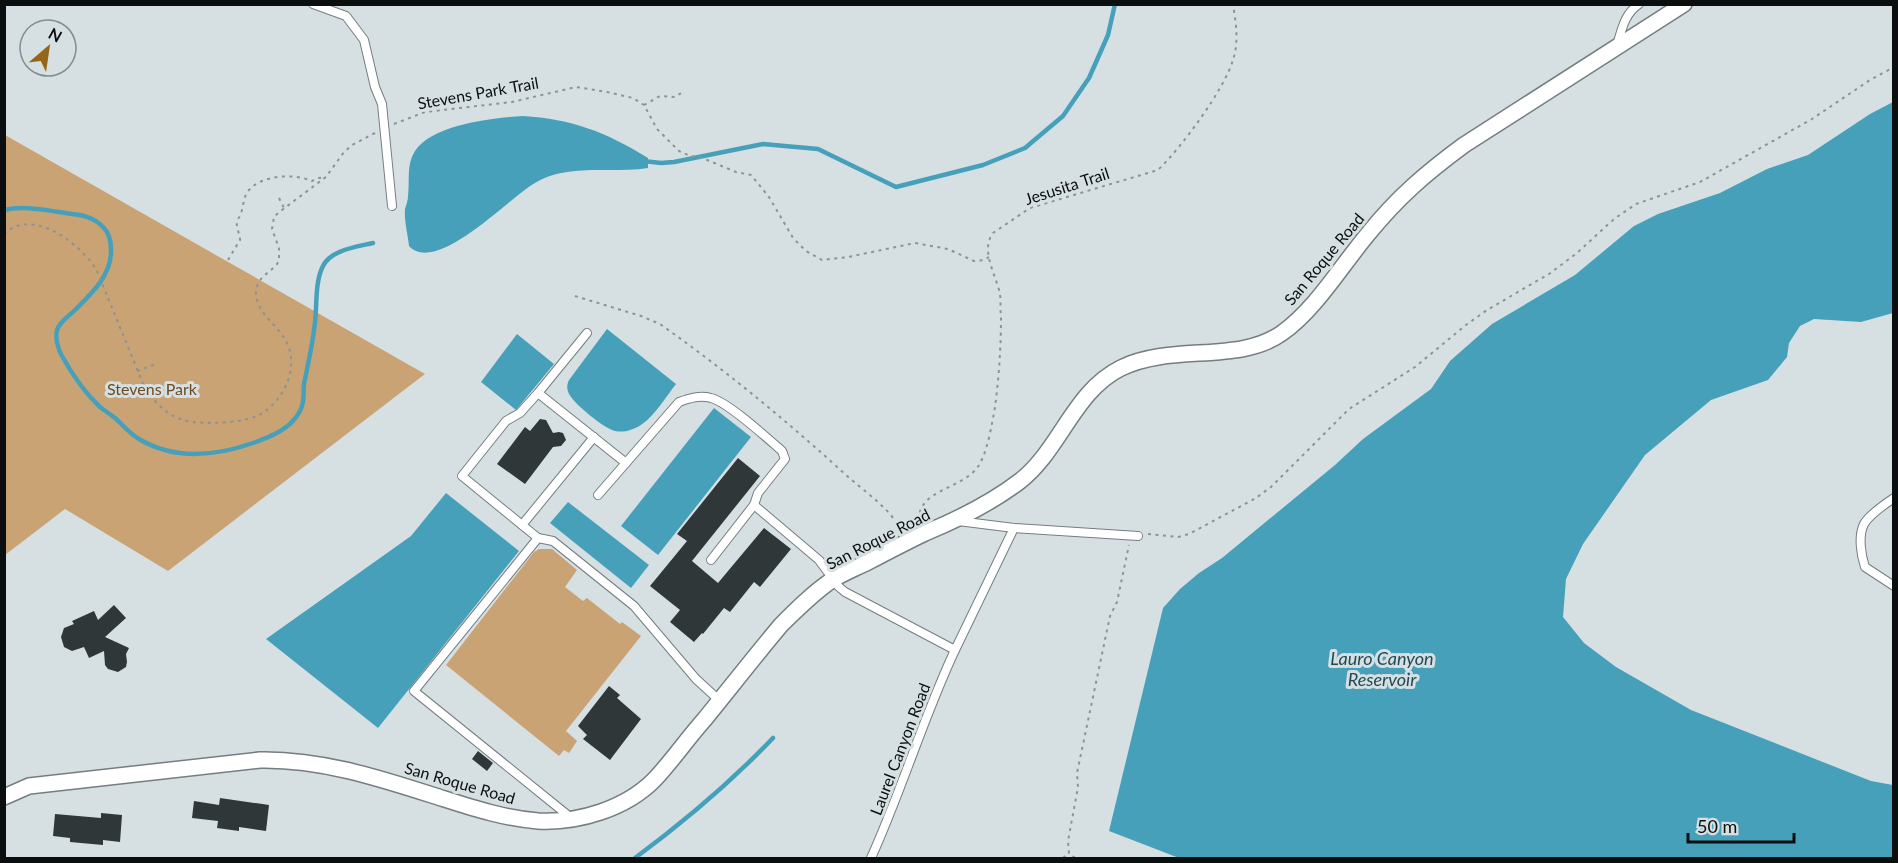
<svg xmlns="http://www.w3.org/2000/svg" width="1898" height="863" font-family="Lato,sans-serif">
<rect width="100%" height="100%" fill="#d6e0e3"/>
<!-- green -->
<g fill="#caa374">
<path d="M 5,135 L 425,374 L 168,571 L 65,509 L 5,555 Z"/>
<path d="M 539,549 L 552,549 L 577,570 L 565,587 L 583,601 L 587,598 L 620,624 L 622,622 L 641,636 L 566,731 L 577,741 L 569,753 L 564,750 L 559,756 L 446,665 L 534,552 Z"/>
</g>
<!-- water -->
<g fill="#47a0ba">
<path d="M 1893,102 L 1893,313 L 1861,322 L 1814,319 L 1800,326 L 1789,343 L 1787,357 L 1768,380 L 1711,400 L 1645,455 L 1583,544 L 1566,579 L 1563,617 L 1584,643 L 1616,667 L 1691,710 L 1871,781 L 1893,785 L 1893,858 L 1179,858 L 1109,831 L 1163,608 L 1180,589 L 1199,573 L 1222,558 L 1335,465 L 1363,439 L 1431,389 L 1450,361 L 1492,324 L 1575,275 L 1634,226 L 1658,214 L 1720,193 L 1767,169 L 1808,155 L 1870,114 Z"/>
<path d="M 523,116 C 572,119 606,132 648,158 L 648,168 C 611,174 569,163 535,183 C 511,196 436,276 409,246 C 408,235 404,221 405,209 C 406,205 408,201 408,196 C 410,180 406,165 415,151 C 433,124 494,118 523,116 Z"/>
<path d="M 607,329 L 676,384 C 664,399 650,425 630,430 C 625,432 617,432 612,430 C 602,426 577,406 571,397 C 567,392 566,386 569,380 Z"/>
<path d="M 517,334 L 554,364 L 516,410 L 481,382 Z"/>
<path d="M 714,408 L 751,437 L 658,555 L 621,526 Z"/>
<path d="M 446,493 L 519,551 L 378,728 L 266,639 L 411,536 Z"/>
<path d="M 568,502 L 649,565 L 631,588 L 550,523 Z"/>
</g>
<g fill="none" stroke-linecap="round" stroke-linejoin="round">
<!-- stream -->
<g stroke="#47a0ba" stroke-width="4.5">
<path d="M 643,161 L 661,163 L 674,162 L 763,144 L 818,149 L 896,187 L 983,165 L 1025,148 L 1063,116 L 1089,78 L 1108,35 L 1115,4"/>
<path d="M 4,210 C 25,205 51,211 72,214 C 86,215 99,220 107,232 C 111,240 111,245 111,254 C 109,278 91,294 75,310 C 69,316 60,321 57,330 C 55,338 58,349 62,356 C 72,374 85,393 100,407 C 105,411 110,414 115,418 C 123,425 129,433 139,439 C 174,460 216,456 253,443 C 270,437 291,429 300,411 C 305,402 303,394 304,384 C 308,364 313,343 315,322 C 317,305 315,284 322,268 C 329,250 356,247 373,243"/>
<path d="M 635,858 C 685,821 729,784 773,738"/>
</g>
</g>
<!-- building -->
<g fill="#2f3739">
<path d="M 540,419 L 546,420 L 553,433 L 559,432 L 563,433 L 566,440 L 561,446 L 553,447 L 525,484 L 497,464 L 525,427 L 530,431 Z"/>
<path d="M 738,458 L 760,476 L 692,561 L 718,583 L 764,528 L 791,549 L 760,587 L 754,582 L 730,612 L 724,608 L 703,634 L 702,633 L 694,642 L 670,622 L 680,610 L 650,586 L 687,541 L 677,534 Z"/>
<path d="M 114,605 L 126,618 L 105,637 L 129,648 L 126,654 L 127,662 L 126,667 L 118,672 L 108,669 L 105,665 L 104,651 L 89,658 L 84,647 L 72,651 L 64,647 L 61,637 L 64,628 L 74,624 L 72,621 L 94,611 L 98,620 Z"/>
<path d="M 609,686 L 620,695 L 617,698 L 641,719 L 610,760 L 583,739 L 587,735 L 578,726 Z"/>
<path d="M 478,751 L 493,763 L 487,771 L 472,759 Z"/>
<path d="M 220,798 L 269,805 L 266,831 L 239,827 L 239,831 L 217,828 L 218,821 L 192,818 L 194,801 L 219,805 Z"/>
<path d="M 101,813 L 122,815 L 120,842 L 103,840 L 103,845 L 70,842 L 70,838 L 53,836 L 55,814 L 101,818 Z"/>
</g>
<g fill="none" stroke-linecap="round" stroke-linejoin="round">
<!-- service casing -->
<g stroke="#757d80" stroke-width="10">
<g id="service">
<path d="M 313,4 L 346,16 L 364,40 L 375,87 L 382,104 L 392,206"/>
<path d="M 1617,45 C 1622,30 1624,14 1639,4"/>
<path d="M 538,393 L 626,463"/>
<path d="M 598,495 L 679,402 C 690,398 700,395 711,398 C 728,402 767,438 782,451 L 785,459 L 758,493 L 754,505 L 711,560"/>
<path d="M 1894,498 C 1885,504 1869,515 1864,524 C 1858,536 1861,555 1865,567 L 1894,586"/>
<path d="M 754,505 L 819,560 L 839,587 L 845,592 L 955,650 L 1014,528"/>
<path d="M 958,521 L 1014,528 L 1138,536"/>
<path d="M 522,525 L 594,437"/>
<path d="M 538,538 L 462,476 L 506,421 L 520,413 L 538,393 L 587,333"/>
<path d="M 570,817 L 414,691 L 538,538 L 553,541 L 634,606 L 696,679 L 720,701"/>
<path d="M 871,858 C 902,790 923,718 955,650"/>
</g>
</g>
<!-- minor casing -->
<g stroke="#757d80" stroke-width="18">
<path id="minor" d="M 4,797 L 29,786 L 260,760 C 319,759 376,777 432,795 C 467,806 501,818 538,821 C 578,823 626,809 655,779 C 672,761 687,739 704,720 C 730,688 755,656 781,625 C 797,609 813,593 832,580 C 843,573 856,568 868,562 C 887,552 906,542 925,533 C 959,519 990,504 1020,481 C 1060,450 1074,391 1121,368 C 1172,343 1239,364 1282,333 C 1315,310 1342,265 1368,234 C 1398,197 1426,173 1464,145 L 1684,4"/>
</g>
<!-- path -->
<g stroke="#8b9395" stroke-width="2" stroke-dasharray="3 4.5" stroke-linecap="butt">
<path d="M 644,105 L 660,96 L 675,97 L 681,93"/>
<path d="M 394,124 L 425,112 L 512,102 L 576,87 L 607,92 L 633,98 L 644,105 L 657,129 L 679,151 L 690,156 L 700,157 L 736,172 L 751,175 L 769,197 L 793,238 L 806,251 L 822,260 L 848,257 L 915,243 L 948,249 L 974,261 L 984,260 L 989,257"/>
<path d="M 279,198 L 284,208"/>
<path d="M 4,234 C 33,206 82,245 97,271 L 144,386 C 155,404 171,420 193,422 C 212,424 245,423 261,414 C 284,400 299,368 287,343 C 278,324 257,315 256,293 C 256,276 272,273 279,261 L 279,248 L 272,229 L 274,217 L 278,213 L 326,177 L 344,152 L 352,145 L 375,133"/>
<path d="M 228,260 L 240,240 C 240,233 236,229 237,222 C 238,217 240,218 241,213 C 244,205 243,197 249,190 C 262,175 294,173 312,181 L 319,178 L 326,177"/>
<path d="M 575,296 L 641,316 L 660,324 C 725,370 787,421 846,475 C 865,492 887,506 901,529"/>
<path d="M 137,371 L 156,364"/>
<path d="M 919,520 C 918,490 961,489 977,468 C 987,455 992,424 995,407 C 999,377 1001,347 1001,316 C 1000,309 1001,301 1000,294 C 996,275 980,250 993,233 L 1030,208 L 1158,170 C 1181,148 1224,90 1233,60 C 1239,42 1236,23 1233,4"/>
<path d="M 1148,534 L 1178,537 L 1189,534 L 1256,498 L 1271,487 L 1349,409 L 1415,367 L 1466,325 L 1487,310 L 1549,274 L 1577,253 L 1614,219 L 1636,204 L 1700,182 L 1812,119 L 1870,80 L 1894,67"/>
<path d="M 1063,858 L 1069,853"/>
<path d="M 1075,858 L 1069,853 L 1068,841 L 1078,787 L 1077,773 L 1110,616 L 1117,602 L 1129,545"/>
</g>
<!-- service -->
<use href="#service" stroke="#fff" stroke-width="8"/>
<!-- minor -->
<use href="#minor" stroke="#fff" stroke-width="15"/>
</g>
<g text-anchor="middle" stroke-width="6" stroke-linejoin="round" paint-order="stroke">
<!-- street labels -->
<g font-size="16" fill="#0b0e0f" stroke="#d6e0e3">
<text transform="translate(478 93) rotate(-10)" y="6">Stevens Park Trail</text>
<text transform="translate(1067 186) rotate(-18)" y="6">Jesusita Trail</text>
<text transform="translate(1324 259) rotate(-50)" y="6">San Roque Road</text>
<text transform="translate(878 539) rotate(-27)" y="6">San Roque Road</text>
<text transform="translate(900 749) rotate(-69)" y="6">Laurel Canyon Road</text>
<text transform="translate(460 783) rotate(16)" y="6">San Roque Road</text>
</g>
<!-- park labels -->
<g font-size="16" fill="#6b4b1f" stroke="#d6e0e3">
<text x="152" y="395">Stevens Park</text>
</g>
<!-- water labels -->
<g font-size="18" font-style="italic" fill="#224a56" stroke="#d6e0e3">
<text x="1382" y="665">Lauro Canyon<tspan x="1382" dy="21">Reservoir</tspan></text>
</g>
</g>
<!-- border -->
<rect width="1898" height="863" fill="none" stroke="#0b0e0f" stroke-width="12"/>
<!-- north arrow -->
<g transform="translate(48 48) rotate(29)"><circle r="28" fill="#d6e0e3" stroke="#858c8e" stroke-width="1.5"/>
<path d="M0-4.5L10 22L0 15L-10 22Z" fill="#976518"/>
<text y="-9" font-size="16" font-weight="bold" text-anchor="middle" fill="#0b0e0f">N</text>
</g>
<!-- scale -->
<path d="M1688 833v9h106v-9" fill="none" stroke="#0b0e0f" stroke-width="3"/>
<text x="1697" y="833" font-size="18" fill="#0b0e0f" stroke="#d6e0e3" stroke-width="4.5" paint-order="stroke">50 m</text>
</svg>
